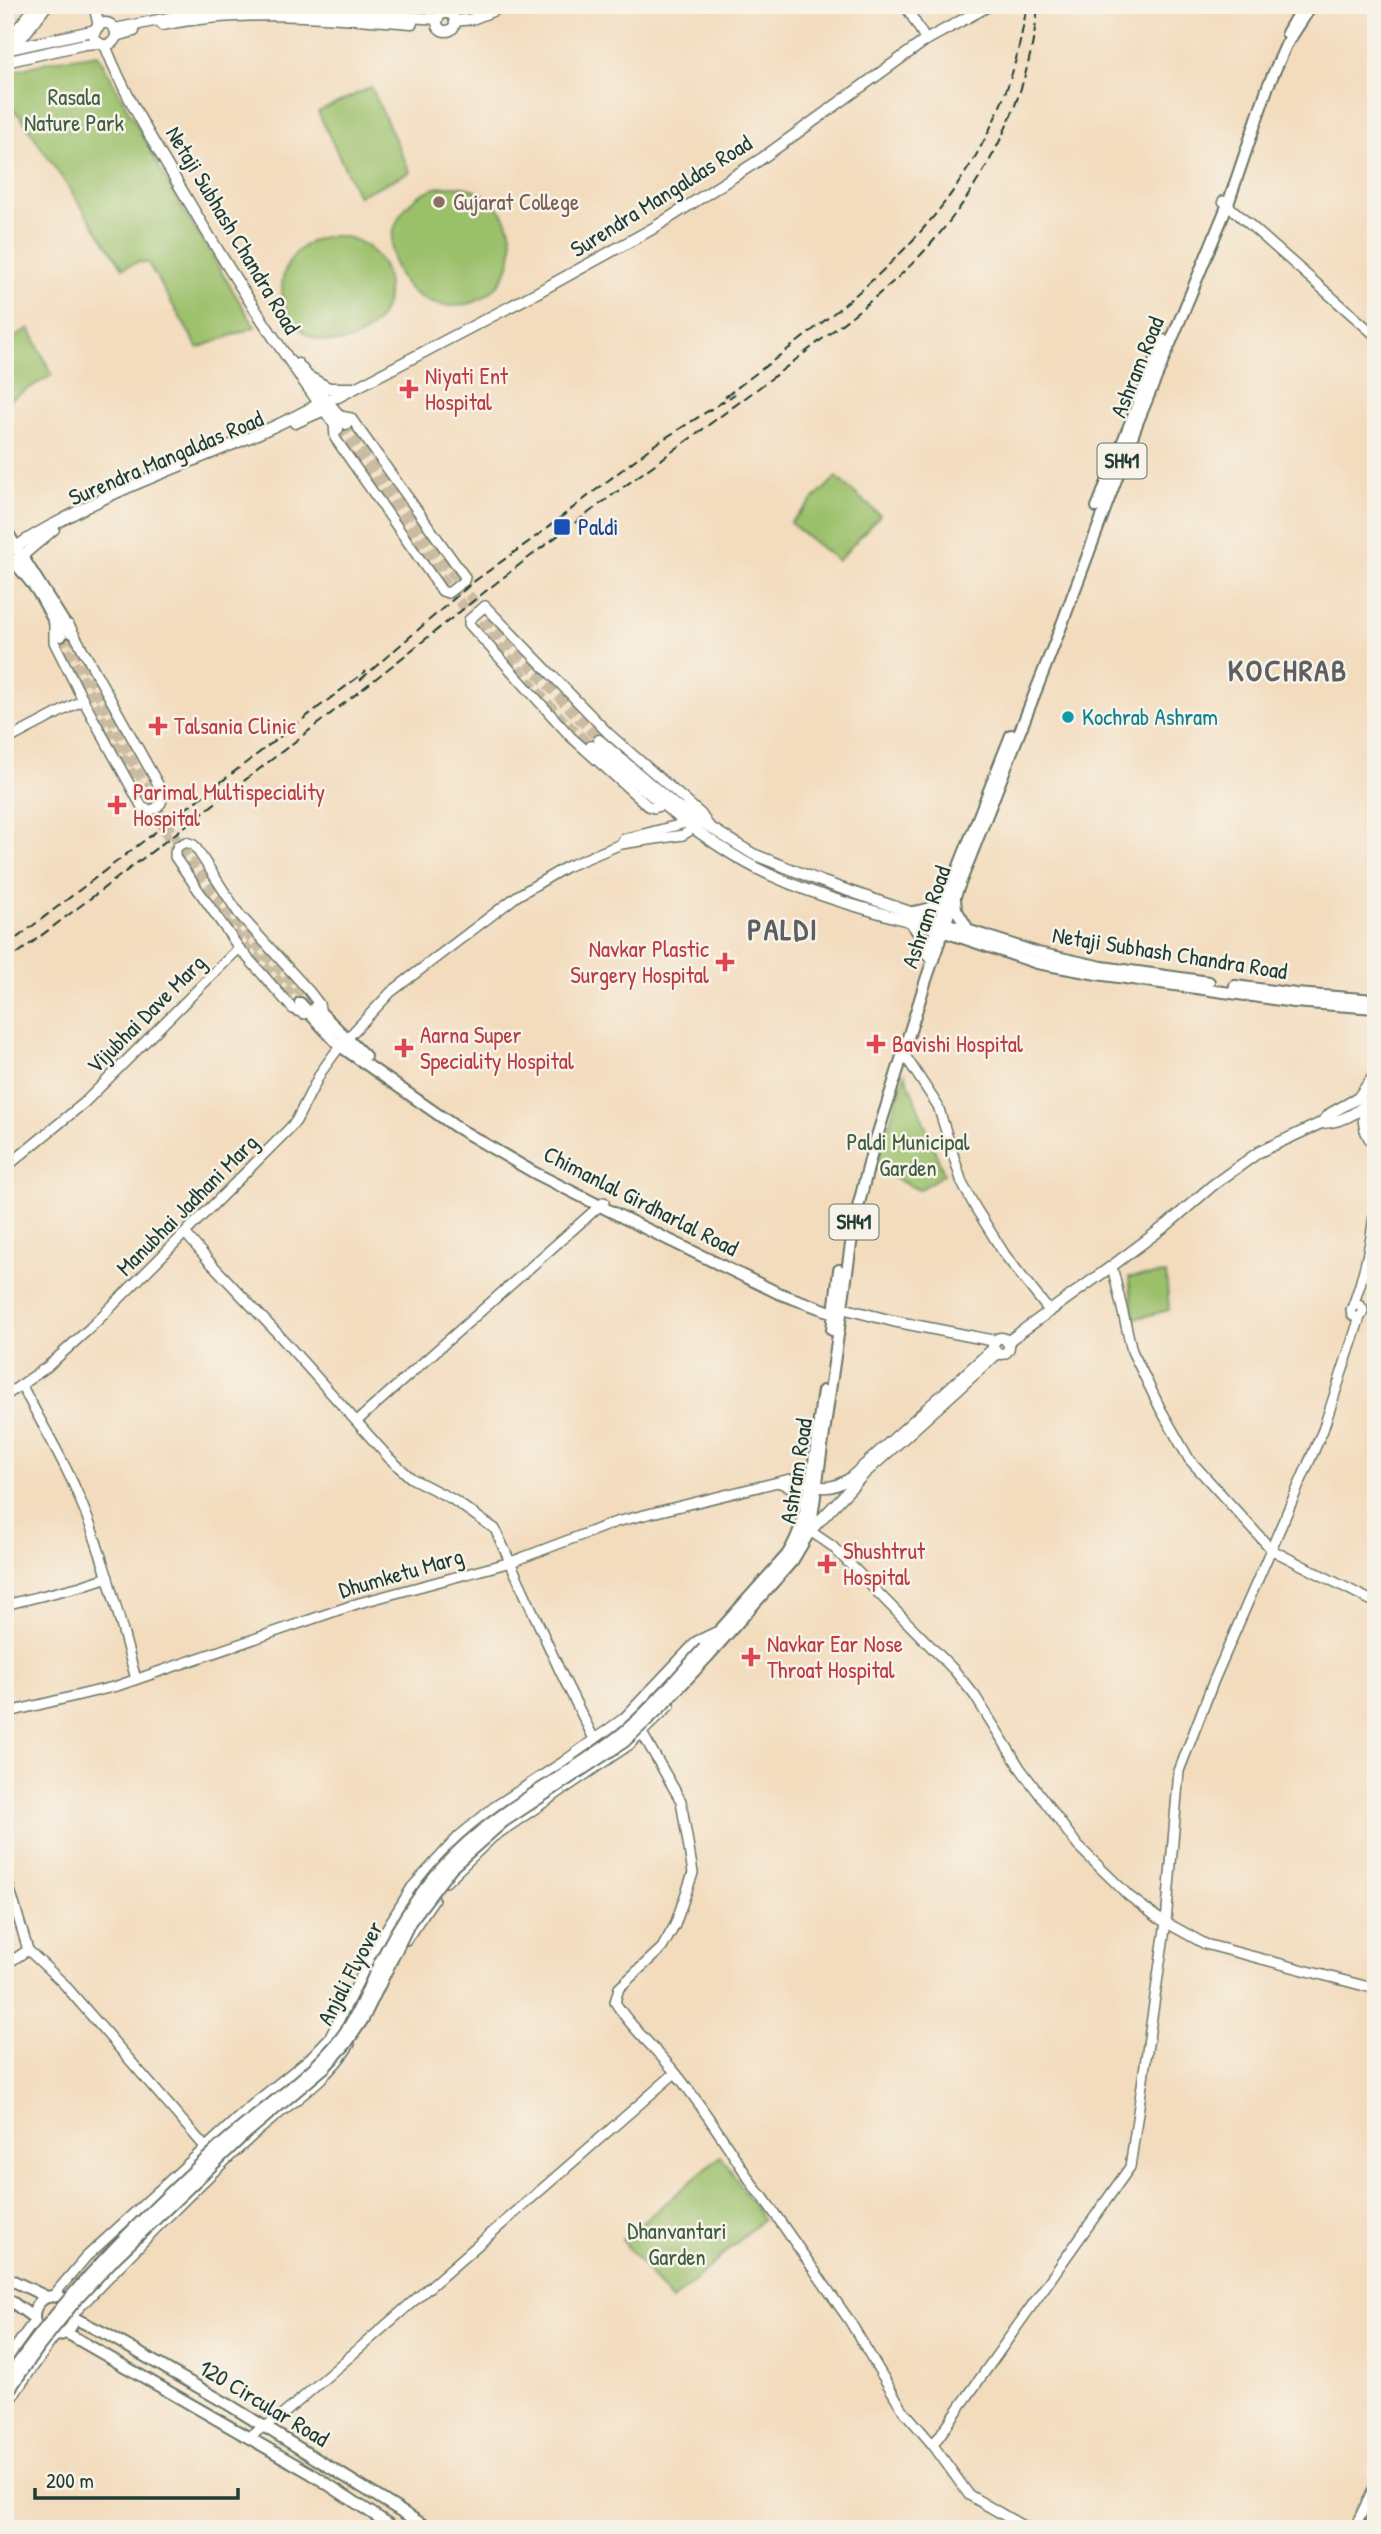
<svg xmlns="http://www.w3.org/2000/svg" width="1381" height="2534" font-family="'Patrick Hand',sans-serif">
<rect width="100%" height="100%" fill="#f7f3e8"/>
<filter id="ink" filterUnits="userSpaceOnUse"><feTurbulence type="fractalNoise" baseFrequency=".0143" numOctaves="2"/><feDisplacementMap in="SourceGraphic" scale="14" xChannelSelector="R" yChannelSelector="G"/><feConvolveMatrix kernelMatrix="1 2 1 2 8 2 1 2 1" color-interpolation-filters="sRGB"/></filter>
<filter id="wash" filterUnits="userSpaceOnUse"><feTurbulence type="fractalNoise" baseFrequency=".00686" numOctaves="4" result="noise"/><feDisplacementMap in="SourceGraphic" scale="28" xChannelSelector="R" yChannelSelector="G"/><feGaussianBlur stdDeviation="1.57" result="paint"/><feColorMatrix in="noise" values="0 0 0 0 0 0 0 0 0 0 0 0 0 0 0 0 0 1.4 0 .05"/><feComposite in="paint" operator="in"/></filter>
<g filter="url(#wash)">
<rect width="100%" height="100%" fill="#f3dcbd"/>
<!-- green -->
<g fill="#9bc06b" stroke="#5d7e50" stroke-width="2">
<path d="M 98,54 L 172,191 L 255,327 L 198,348 L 148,263 L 138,262 L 123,268 L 20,116 L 5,103 L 5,74 L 51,61 Z"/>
<path d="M 371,87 L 410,172 L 358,196 L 318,112 Z"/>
<circle cx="452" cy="246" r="60"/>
<circle cx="335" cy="289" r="53"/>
<path d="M 29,328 L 52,375 L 5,402 L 5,344 Z"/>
<path d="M 836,477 L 880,515 L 838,561 L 790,523 Z"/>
<path d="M 905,1074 L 944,1174 L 919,1190 L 875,1169 Z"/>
<path d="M 1166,1274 L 1169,1310 L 1134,1319 L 1129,1277 Z"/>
<path d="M 721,2156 L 763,2219 L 672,2301 L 622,2240 Z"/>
</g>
</g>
<g filter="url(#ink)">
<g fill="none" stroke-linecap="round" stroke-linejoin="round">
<!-- secondary-tunnel -->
<g stroke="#c9bca2" stroke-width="10" stroke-dasharray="10 5" stroke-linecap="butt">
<path d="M 346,424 L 434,551 L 499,633 L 599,740"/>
<path d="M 338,429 L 453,594 L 562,719 L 591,746"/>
</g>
<!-- primary-tunnel -->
<g stroke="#c9bca2" stroke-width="10" stroke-dasharray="10 5" stroke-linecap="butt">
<path d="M 71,635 C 112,723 156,819 216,896 C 246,936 281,971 315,1007"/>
<path d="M 61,636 L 105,725 L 149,804"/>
<path d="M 157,818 L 181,858"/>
<path d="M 216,909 L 246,947 L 300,1003"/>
</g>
<!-- tertiary casing -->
<g stroke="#697564" stroke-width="12">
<g id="tertiary">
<path d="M 438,5 L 443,14"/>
<path d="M 905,5 L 926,40"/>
<path d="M 1223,201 L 1376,336"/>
<path d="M 334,423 L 335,438 L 442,591 L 448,593 L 464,581 L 465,577 L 351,418 L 340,416"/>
<path d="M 54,624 L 54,642 L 83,700 L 142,807 L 148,810 L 155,809 L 161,803 L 163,793 L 69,625"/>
<path d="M 5,741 L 83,700"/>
<path d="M 662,805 L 654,808 L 648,806 L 571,737 L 469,624 L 469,620 L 485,606 L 608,733 L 701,814 L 709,826"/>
<path d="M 621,844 L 683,835 L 699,825"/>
<path d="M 308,1013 L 304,1014 L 293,1009 L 239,948 L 175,857 L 175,852 L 178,846 L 186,842 L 194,845 L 239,914 L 309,991 L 319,1004 L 321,1013"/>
<path d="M 904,1054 L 938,1106 L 962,1183 L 975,1207 L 1005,1255 L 1050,1312"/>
<path d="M 1372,1142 C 1364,1134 1361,1118 1365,1108 L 1370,1112 C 1375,1137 1373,1161 1376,1187"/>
<path d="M 5,1168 L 84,1103 L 239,948"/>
<path d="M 186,1234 L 207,1259 L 278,1334 L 389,1458 L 411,1478 L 452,1499 L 495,1529 L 560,1671 L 594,1739"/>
<path d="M 1112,1266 L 1132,1351 L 1161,1410 L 1189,1459 L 1272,1550 L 1376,1603"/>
<circle cx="1357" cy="1311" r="6"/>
<path d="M 1353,1306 C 1366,1270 1373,1234 1376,1196"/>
<path d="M 22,1386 C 40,1421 61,1455 76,1490 C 103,1551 118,1615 136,1679"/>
<path d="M 5,1396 L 47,1367 L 90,1328 L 287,1131 L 296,1121 L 321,1072 L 340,1046 L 391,992 L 517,896 L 566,867 L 621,844 L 624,839 L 690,822"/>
<path d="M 357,1421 L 604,1202"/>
<path d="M 780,1483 C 796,1488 800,1493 805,1508"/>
<path d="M 810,1531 L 832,1546 L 954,1670 L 975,1696 L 1020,1768 L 1078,1846 L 1129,1896 L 1158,1918 L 1205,1944 L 1376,1989"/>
<path d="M 5,1605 L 81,1586 L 108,1577"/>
<path d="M 5,1713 L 117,1686 L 359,1603 L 511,1562 L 616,1522 L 790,1479 L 809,1484"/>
<path d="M 642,1733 L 681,1801 L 693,1873 L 675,1925 L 662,1948 L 619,1988 L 615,2002 C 632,2030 658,2050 678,2076 C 707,2112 731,2152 757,2191 L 763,2197 L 849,2320 L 903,2410 L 933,2445 L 1130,2167 L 1166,1922 L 1179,1771 L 1214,1680 L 1323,1430 L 1360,1317"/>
<path d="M 5,1873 L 28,1950"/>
<path d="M 446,1882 L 493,1837 L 629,1745 L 670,1705"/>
<path d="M 406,1940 L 434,1899"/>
<path d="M 5,1965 L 28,1950 L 63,1983 L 206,2148"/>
<path d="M 53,2296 L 86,2257 L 252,2105 L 310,2058 L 330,2037 L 380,1939 L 412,1887 L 459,1836 L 494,1807 L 563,1762 L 624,1718 L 697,1641 L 718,1631"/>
<path d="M 74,2313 C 131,2254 188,2194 249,2139 C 282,2108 326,2083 350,2044"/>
<path d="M 5,2362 L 34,2321"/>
<path d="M 5,2407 L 55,2336"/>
<path d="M 248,2437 L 280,2417 L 331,2373 L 675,2073"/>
<path d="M 933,2445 L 969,2495 L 1028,2529"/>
<path d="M 1354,2529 L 1376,2484"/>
<path d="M 1367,2529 L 1376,2512"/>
</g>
</g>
<!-- secondary casing -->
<g stroke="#697564" stroke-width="13">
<g id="secondary">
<path d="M 94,5 L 99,26"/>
<circle cx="446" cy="22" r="9"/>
<path d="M 455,21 L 472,19 L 507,5"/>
<circle cx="105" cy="34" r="11"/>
<path d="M 162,25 C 243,8 330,17 412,23"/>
<path d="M 115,29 L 212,9 L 262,7 L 438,19"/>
<path d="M 116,36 L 134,31"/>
<path d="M 5,44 L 37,5"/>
<path d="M 105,45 C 124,94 153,142 180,187 C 229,271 280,351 338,429"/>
<path d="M 14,48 L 47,5"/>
<path d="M 5,50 L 96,30"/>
<path d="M 5,62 L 85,44 L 99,43"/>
<path d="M 298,364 L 346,424"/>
<path d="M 311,378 L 329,388 L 353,388"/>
<path d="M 295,423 L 329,408"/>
<path d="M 16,547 C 31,536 46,528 62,520 C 147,472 243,448 327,399 L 338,397 L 538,292 L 652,229 L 761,159 L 926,40 L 990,5"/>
<path d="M 22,556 L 54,529"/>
<path d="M 5,572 L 14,563"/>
<path d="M 599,740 L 677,807 L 753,854 L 823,882 L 939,922"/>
<path d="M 591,746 C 641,786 689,830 745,862 C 801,894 874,911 937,929"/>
<path d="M 1321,1123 C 1345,1122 1363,1111 1376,1091"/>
<path d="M 842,1308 L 893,1321 L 995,1341"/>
<circle cx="1001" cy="1346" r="8"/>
<path d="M 1007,1342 L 1112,1266 L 1168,1224 L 1213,1185 L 1259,1152 L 1321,1123 L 1331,1113 L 1358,1098 L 1376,1073"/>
<path d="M 810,1484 C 825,1490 835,1487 849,1479 L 994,1348"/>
<path d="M 805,1530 L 810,1531 L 864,1474 L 998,1353"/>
</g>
</g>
<!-- primary casing -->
<g stroke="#697564" stroke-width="14">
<g id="primary">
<path d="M 1287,33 L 1303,5"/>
<path d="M 1097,507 L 1163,340"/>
<path d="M 5,528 L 16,547"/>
<path d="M 22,556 L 70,632"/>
<path d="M 14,563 L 22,556 L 16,547 L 7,553 C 18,568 32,581 41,597 C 48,609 55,623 61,636"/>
<path d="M 955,899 L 956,909 L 969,931"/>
<path d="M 942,922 L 1038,953 L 1102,967 L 1209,982"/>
<path d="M 939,930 L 1037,963 L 1097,974 L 1294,1002 L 1376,1008"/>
<path d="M 929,952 L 948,894 L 1011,735"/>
<path d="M 928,955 L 922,938 L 910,921 L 913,912 C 928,910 935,908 945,897"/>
<path d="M 1235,986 L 1296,994 L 1376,1000"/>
<path d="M 300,1003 L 340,1046 L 456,1127 L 533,1172 L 624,1218 L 778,1293 L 839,1315"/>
<path d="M 315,1007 L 365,1056"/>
<path d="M 832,1330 L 839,1270"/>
<path d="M 704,1648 L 787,1555 C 814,1515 815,1439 823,1391"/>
<path d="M 710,1654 L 793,1560 L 810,1531 L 854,1223 L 872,1152 L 926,980 L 955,896 L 1059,632 L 1138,421 L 1228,204 L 1268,86 L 1286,45 L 1312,5"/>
<path d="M 5,2277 L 47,2297"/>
<circle cx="54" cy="2316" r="20"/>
<path d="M 5,2297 L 34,2318"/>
<path d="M 74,2318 L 108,2335 L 231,2406 L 430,2529"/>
<path d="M 65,2332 L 312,2474 L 396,2529"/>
</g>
</g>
<!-- tertiary -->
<use href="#tertiary" stroke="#fff" stroke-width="9"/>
<!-- secondary -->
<use href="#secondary" stroke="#fff" stroke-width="10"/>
<!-- primary -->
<use href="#primary" stroke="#fff" stroke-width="10"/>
<!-- rail -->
<g stroke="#1f3d34" stroke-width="2" stroke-dasharray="10 5" stroke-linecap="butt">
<path d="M 725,397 C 841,308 955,233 1007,88 C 1017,61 1022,33 1027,5"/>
<path d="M 360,680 L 472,583 L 538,535 L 654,445 L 735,394"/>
<path d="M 5,947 L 366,671"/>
<path d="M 5,963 C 116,879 228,794 338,708 C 416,648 492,584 572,525 C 655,463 740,404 821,340 C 861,309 902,278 935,239 C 992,172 1030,93 1038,5"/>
</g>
<!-- primary-bridge casing -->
<g stroke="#697564" stroke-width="14" stroke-linecap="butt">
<g id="primary-bridge">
<path d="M 5,2382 C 65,2293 140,2220 218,2148 C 256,2113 309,2079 340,2039 C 358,2016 367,1990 379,1964 C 399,1923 424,1884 457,1852 C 505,1805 567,1777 620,1735 C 651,1710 677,1677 704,1648"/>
<path d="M 5,2396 L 39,2347 L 76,2300 L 115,2258 L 243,2136 L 325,2067 L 346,2044 L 363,2019 L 410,1922 L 451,1868 L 503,1822 L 624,1742 L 662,1706 L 710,1654"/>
</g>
</g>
<!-- primary-bridge -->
<use href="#primary-bridge" stroke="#fff" stroke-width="10"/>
</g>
</g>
<!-- markers -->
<circle fill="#8d6e63" stroke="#f7f3e8" stroke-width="2.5" cx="439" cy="202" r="7"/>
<g fill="#e0444e" stroke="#f7f3e8" stroke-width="2.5">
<path d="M405.5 378.5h7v7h7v7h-7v7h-7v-7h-7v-7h7z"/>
<path d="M154.5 715.5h7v7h7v7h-7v7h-7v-7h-7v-7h7z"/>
<path d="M113.5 794.5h7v7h7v7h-7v7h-7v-7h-7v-7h7z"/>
<path d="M721.5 951.5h7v7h7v7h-7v7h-7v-7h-7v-7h7z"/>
<path d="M872.5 1033.5h7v7h7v7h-7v7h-7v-7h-7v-7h7z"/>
<path d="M400.5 1037.5h7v7h7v7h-7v7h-7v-7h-7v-7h7z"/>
<path d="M823.5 1553.5h7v7h7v7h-7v7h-7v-7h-7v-7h7z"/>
<path d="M747.5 1646.5h7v7h7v7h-7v7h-7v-7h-7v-7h7z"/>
</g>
<rect fill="#1a4fb4" stroke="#f7f3e8" stroke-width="2.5" x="553" y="518" width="18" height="18" rx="3.5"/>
<circle fill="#0f9aa8" stroke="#f7f3e8" stroke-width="2.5" cx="1068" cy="717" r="7"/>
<g text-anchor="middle" stroke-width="5" stroke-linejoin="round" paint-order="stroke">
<!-- shield labels -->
<g fill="#f7f3e8" stroke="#60746a" stroke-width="2">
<rect x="1097.5" y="443.5" width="49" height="35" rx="5"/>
<rect x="829.5" y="1204.5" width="49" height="35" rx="5"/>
</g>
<g font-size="21" font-weight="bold" fill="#1f3d34">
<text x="1122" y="468">SH41</text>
<text x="854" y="1229">SH41</text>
</g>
<!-- park labels -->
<g font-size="23" fill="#3e5e42" stroke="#f7f3e8">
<text x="74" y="105">Rasala<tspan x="74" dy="26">Nature Park</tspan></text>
<text x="908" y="1150">Paldi Municipal<tspan x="908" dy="26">Garden</tspan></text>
<text x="677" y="2239">Dhanvantari<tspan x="677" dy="26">Garden</tspan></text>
</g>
<!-- street labels -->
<g font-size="23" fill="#1f3d34" stroke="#f7f3e8">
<text transform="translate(661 196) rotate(-32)" y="8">Surendra Mangaldas Road</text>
<text transform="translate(233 230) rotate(59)" y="8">Netaji Subhash Chandra Road</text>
<text transform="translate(1137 367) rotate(-68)" y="8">Ashram Road</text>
<text transform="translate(166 458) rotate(-23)" y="8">Surendra Mangaldas Road</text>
<text transform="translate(926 917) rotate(-71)" y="8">Ashram Road</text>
<text transform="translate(1170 953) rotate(9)" y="8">Netaji Subhash Chandra Road</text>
<text transform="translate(146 1014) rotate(-45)" y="8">Vijubhai Dave Marg</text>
<text transform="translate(641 1201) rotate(27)" y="8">Chimanlal Girdharlal Road</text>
<text transform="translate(187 1205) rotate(-45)" y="8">Manubhai Jadhani Marg</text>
<text transform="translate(796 1471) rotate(-81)" y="8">Ashram Road</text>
<text transform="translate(401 1573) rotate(-16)" y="8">Dhumketu Marg</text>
<text transform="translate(350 1973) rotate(-62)" y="8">Anjali Flyover</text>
<text transform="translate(264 2403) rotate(31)" y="8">120 Circular Road</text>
</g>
<!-- education labels -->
<g font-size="23" fill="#785e54" stroke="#f7f3e8" text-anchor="start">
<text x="453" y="210">Gujarat College</text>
</g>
<!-- health labels -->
<g font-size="23" fill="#be3a42" stroke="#f7f3e8" text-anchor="start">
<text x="425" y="384">Niyati Ent<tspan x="425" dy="26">Hospital</tspan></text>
<text x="174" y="734">Talsania Clinic</text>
<text x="133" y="800">Parimal Multispeciality<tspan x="133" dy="26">Hospital</tspan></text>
<text x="709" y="957" text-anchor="end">Navkar Plastic<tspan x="709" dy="26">Surgery Hospital</tspan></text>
<text x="420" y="1043">Aarna Super<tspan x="420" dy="26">Speciality Hospital</tspan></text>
<text x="892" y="1052">Bavishi Hospital</text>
<text x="843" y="1559">Shushtrut<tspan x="843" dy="26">Hospital</tspan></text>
<text x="767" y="1652">Navkar Ear Nose<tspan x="767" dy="26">Throat Hospital</tspan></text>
</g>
<!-- transit labels -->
<g font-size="23" fill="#164399" stroke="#f7f3e8" text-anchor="start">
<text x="578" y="535">Paldi</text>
</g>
<!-- culture labels -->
<g font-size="23" fill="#0d838f" stroke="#f7f3e8" text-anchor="start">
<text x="1082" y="725">Kochrab Ashram</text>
</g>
<!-- district labels -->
<g font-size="30" font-weight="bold" letter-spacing="2" fill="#5e5f62" stroke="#f7f3e8">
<text x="1288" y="681">KOCHRAB</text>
<text x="783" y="940">PALDI</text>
</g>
</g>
<!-- margin -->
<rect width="1381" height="2534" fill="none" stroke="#f7f3e8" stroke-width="28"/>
<!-- scale -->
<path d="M35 2488v10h203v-10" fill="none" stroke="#1f3d34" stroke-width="3.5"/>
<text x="46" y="2488" font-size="21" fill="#1f3d34" stroke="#f7f3e8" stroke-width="5" paint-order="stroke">200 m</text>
</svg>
